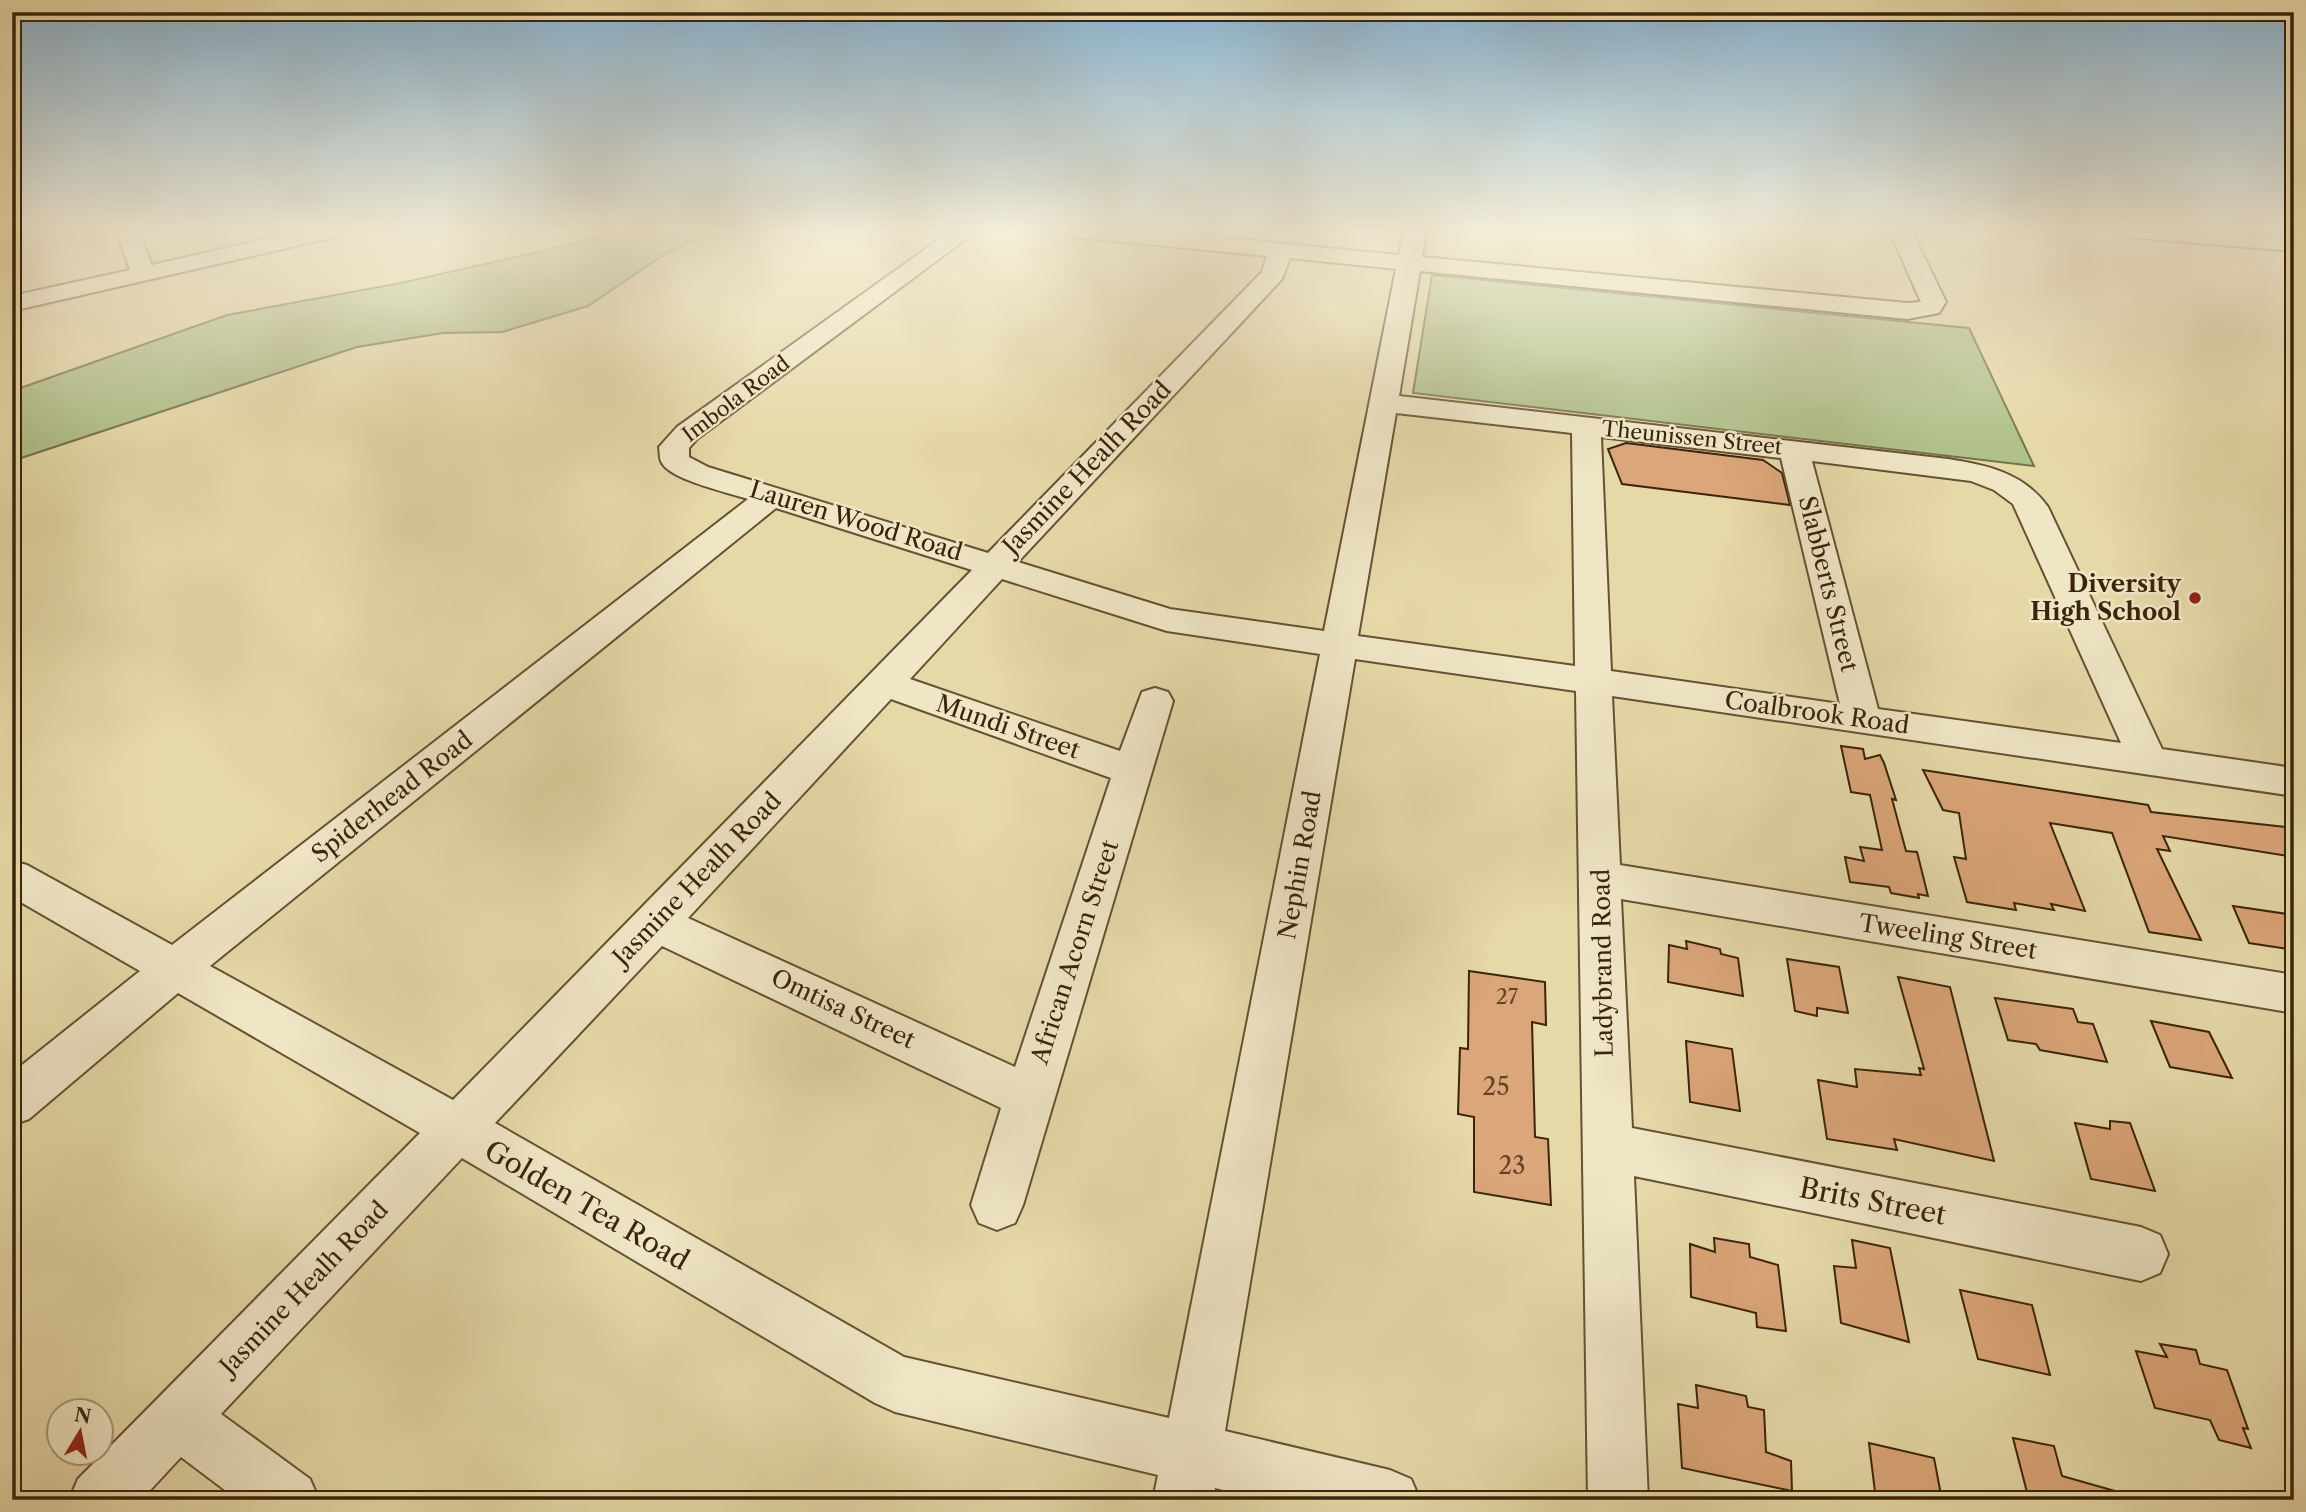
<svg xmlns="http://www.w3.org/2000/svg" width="2306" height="1512" font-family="'Libre Caslon Text',serif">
<rect width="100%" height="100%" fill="#e6d9a8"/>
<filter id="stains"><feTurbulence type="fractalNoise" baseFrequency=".00286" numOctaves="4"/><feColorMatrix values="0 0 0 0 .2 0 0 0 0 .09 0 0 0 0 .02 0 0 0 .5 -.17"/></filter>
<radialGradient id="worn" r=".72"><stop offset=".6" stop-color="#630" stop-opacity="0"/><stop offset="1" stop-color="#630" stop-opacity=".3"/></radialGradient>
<!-- green -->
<g fill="#b0c08b" stroke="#76724b" stroke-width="2">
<path d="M 621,230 L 715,230 L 665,254 L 588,306 L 502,332 L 443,333 L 357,347 L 12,461 L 12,391 L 227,315 L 401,283 L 569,245 Z"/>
<path d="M 1432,275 L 1969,328 L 2034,466 L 1413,393 Z"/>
</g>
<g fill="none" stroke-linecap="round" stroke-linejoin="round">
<!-- stream -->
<path stroke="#757c70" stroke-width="6" d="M 672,235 L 685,230"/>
</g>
<!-- building -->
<g fill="#dba679" stroke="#3b240b" stroke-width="2">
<path d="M 1626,443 L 1763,460 L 1782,473 L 1790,505 L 1622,484 L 1608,449 Z"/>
<path d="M 1841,746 L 1863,749 L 1865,759 L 1880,755 L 1884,763 L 1896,800 L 1892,799 L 1906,851 L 1917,852 L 1928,896 L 1918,894 L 1919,898 L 1891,893 L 1889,887 L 1850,882 L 1845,857 L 1864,861 L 1860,847 L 1882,850 L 1870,795 L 1851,792 Z"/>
<path d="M 1923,770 L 2148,805 L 2151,812 L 2294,828 L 2294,857 L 2163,836 L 2170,851 L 2157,849 L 2201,940 L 2149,932 L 2112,833 L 2050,823 L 2085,911 L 2051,904 L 2054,910 L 2014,903 L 2016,910 L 1967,902 L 1954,857 L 1966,859 L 1959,813 L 1943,810 Z"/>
<path d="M 2233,906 L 2294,915 L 2294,950 L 2249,943 Z"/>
<path d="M 1686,941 L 1720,949 L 1721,954 L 1738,958 L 1743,996 L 1668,982 L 1669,945 L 1687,949 Z"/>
<path d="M 1787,959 L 1839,967 L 1848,1013 L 1817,1008 L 1817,1016 L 1795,1011 Z"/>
<path d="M 1469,971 L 1545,982 L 1546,1025 L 1532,1022 L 1535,1137 L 1548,1139 L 1551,1205 L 1474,1192 L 1474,1117 L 1458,1114 L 1460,1048 L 1468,1049 Z"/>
<path d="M 1898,977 L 1950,987 L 1994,1161 L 1894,1139 L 1897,1150 L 1827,1139 L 1818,1080 L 1857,1087 L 1855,1069 L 1921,1075 L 1919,1068 L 1924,1069 Z"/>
<path d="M 1995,998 L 2073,1009 L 2078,1022 L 2093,1024 L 2107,1062 L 2040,1050 L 2036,1044 L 2008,1040 Z"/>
<path d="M 2151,1021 L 2209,1032 L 2232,1078 L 2170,1067 Z"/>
<path d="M 1686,1041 L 1732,1049 L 1740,1111 L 1690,1102 Z"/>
<path d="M 2110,1121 L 2130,1123 L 2155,1191 L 2091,1179 L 2075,1123 L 2110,1129 Z"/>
<path d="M 1714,1238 L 1749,1244 L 1750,1257 L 1778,1265 L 1786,1331 L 1757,1327 L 1756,1313 L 1691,1297 L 1690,1244 L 1715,1252 Z"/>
<path d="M 1852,1240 L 1890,1248 L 1909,1342 L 1841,1323 L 1834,1266 L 1856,1268 Z"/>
<path d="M 1960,1290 L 2032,1305 L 2050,1375 L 1978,1359 Z"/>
<path d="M 2160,1344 L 2196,1350 L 2200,1364 L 2227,1370 L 2248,1429 L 2243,1428 L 2251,1448 L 2219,1440 L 2210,1420 L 2155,1408 L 2136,1351 L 2167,1357 Z"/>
<path d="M 1696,1385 L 1746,1396 L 1748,1407 L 1764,1410 L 1766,1452 L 1791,1461 L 1792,1491 L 1682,1468 L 1678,1404 L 1698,1408 Z"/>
<path d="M 2013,1438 L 2054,1446 L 2062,1476 L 2122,1493 L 2121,1500 L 2029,1500 Z"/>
<path d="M 1869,1443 L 1934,1458 L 1942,1500 L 1876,1500 Z"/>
</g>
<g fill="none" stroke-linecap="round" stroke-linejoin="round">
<!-- minor casing -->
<g stroke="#665132" stroke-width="4">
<g id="minor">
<path d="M 116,230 L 138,230 L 152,265 L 306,230 L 346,230 L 343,235 L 335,237 L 12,311 L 12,296 L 130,270 Z"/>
<path d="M 952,230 L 978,230 L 697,439 L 689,448 L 689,457 L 708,467 L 988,553 L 1262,272 L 1267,256 L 1074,237 L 1066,235 L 1063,230 L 1143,230 L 1399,255 L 1404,230 L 1426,230 L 1422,257 L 1907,303 L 1921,302 L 1889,230 L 1911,230 L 1946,302 L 1939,313 L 1907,319 L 1420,271 L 1399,396 L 1948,459 C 1987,465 2024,473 2048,507 L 2162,749 L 2294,768 L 2294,796 L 1612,696 L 1620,865 L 2294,975 L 2294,1013 L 1621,899 L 1632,1128 L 2141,1227 L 2160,1235 L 2168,1254 L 2160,1273 L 2141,1281 L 1634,1176 L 1648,1500 L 1588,1500 L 1576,691 L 1355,659 L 1225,1431 L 1390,1470 L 1411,1479 L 1420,1500 L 1262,1500 L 1215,1488 L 1213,1500 L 1153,1500 L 1158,1475 L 895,1412 L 875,1403 L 462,1158 L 221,1414 L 310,1479 L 319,1500 L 238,1500 L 181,1457 L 141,1500 L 69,1500 L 78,1479 L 420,1133 L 178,993 L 29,1119 L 12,1125 L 12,1073 L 140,971 L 12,897 L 12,861 L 27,865 L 172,945 L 748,499 C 730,493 671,480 662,463 C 659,459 660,452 659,447 L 677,427 ZM 1290,258 L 1396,269 L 1324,631 L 1170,609 L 1018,562 L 1282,279 ZM 1396,413 L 1572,433 L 1575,666 L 1358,636 ZM 1601,437 L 1781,458 L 1840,704 L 1611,671 ZM 1812,461 L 1971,481 L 1994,490 L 2013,504 L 2121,743 L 1878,709 ZM 776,508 L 972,570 L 453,1100 L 210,966 ZM 1002,579 L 1167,631 L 1320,654 L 1169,1418 L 904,1357 L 495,1123 L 662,946 L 1001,1108 L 971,1205 L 979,1223 L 997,1230 L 1015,1223 L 1023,1205 L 1173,701 L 1168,692 L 1155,688 L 1142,692 L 1120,751 L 910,679 ZM 891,699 L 1111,778 L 1015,1067 L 688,918 Z"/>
</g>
</g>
<!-- major casing -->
<g stroke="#3b240b" stroke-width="4">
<path id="major" d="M 2116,230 L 2207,230 L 2294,237 L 2294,251 L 2127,237 L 2119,235 Z"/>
</g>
<!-- minor -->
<use href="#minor" fill="#efe6c6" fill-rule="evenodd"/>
<!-- major -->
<use href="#major" fill="#e6d9a8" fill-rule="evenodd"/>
</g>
<!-- sky -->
<linearGradient id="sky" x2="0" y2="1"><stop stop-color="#89b5d3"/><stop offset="0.52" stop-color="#f4eed8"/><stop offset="1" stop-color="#f4eed8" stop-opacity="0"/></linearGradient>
<rect width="2306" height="442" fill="url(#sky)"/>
<!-- markers -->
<circle fill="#8f2418" stroke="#efe6c6" stroke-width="2.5" cx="2195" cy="598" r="7"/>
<g text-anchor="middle" stroke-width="5" stroke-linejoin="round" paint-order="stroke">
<!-- far-street labels -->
<g font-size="21" fill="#3b240b" stroke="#efe6c6">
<text transform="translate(736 399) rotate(-37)" y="7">Imbola Road</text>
<text transform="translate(1692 438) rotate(6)" y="7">Theunissen Street</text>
</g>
<!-- number labels -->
<g font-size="21" fill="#634426">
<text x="1507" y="1004">27</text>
</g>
<!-- street labels -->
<g font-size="24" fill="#3b240b" stroke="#efe6c6">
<text transform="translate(1087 468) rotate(-46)" y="8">Jasmine Healh Road</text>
<text transform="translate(856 521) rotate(17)" y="8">Lauren Wood Road</text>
<text transform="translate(1828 584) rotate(76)" y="8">Slabberts Street</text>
<text transform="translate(1817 713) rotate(8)" y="8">Coalbrook Road</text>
<text transform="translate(1008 727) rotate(19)" y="8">Mundi Street</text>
<text transform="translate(392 797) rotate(-38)" y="8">Spiderhead Road</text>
<text transform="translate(1300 865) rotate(-80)" y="8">Nephin Road</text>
<text transform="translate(697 879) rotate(-46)" y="8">Jasmine Healh Road</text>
<text transform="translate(1948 937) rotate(9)" y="8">Tweeling Street</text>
<text transform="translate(1075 952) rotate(-72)" y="8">African Acorn Street</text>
<text transform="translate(1603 963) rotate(-91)" y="8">Ladybrand Road</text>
<text transform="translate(843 1009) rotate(25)" y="8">Omtisa Street</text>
<text transform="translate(304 1288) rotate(-46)" y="8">Jasmine Healh Road</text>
</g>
<!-- poi labels -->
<g font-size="24" font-weight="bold" fill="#3b240b" stroke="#efe6c6" text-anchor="end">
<text x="2181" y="592">Diversity<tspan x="2181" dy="28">High School</tspan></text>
</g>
<!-- near-number labels -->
<g font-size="24" fill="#634426">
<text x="1496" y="1095">25</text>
<text x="1512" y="1174">23</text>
</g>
<!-- near-street labels -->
<g font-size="28" fill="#3b240b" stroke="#efe6c6">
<text transform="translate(1873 1201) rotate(11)" y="10">Brits Street</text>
<text transform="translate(587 1205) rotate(30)" y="10">Golden Tea Road</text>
</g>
</g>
<!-- margin -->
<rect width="2306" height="1512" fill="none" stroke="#e6d9a8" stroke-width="42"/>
<rect x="14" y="14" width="2278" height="1484" fill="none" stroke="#3b240b" stroke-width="3.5"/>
<rect x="21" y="21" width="2264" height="1470" fill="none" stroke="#3b240b" stroke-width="2"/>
<!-- north arrow -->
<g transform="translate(80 1432) rotate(10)"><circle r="33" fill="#efe6c6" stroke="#a7987b" stroke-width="2"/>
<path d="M0-5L12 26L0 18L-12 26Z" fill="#8f2418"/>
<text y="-10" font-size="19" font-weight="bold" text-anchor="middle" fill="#3b240b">N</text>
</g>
<rect width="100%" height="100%" filter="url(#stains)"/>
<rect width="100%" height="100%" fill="url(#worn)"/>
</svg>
